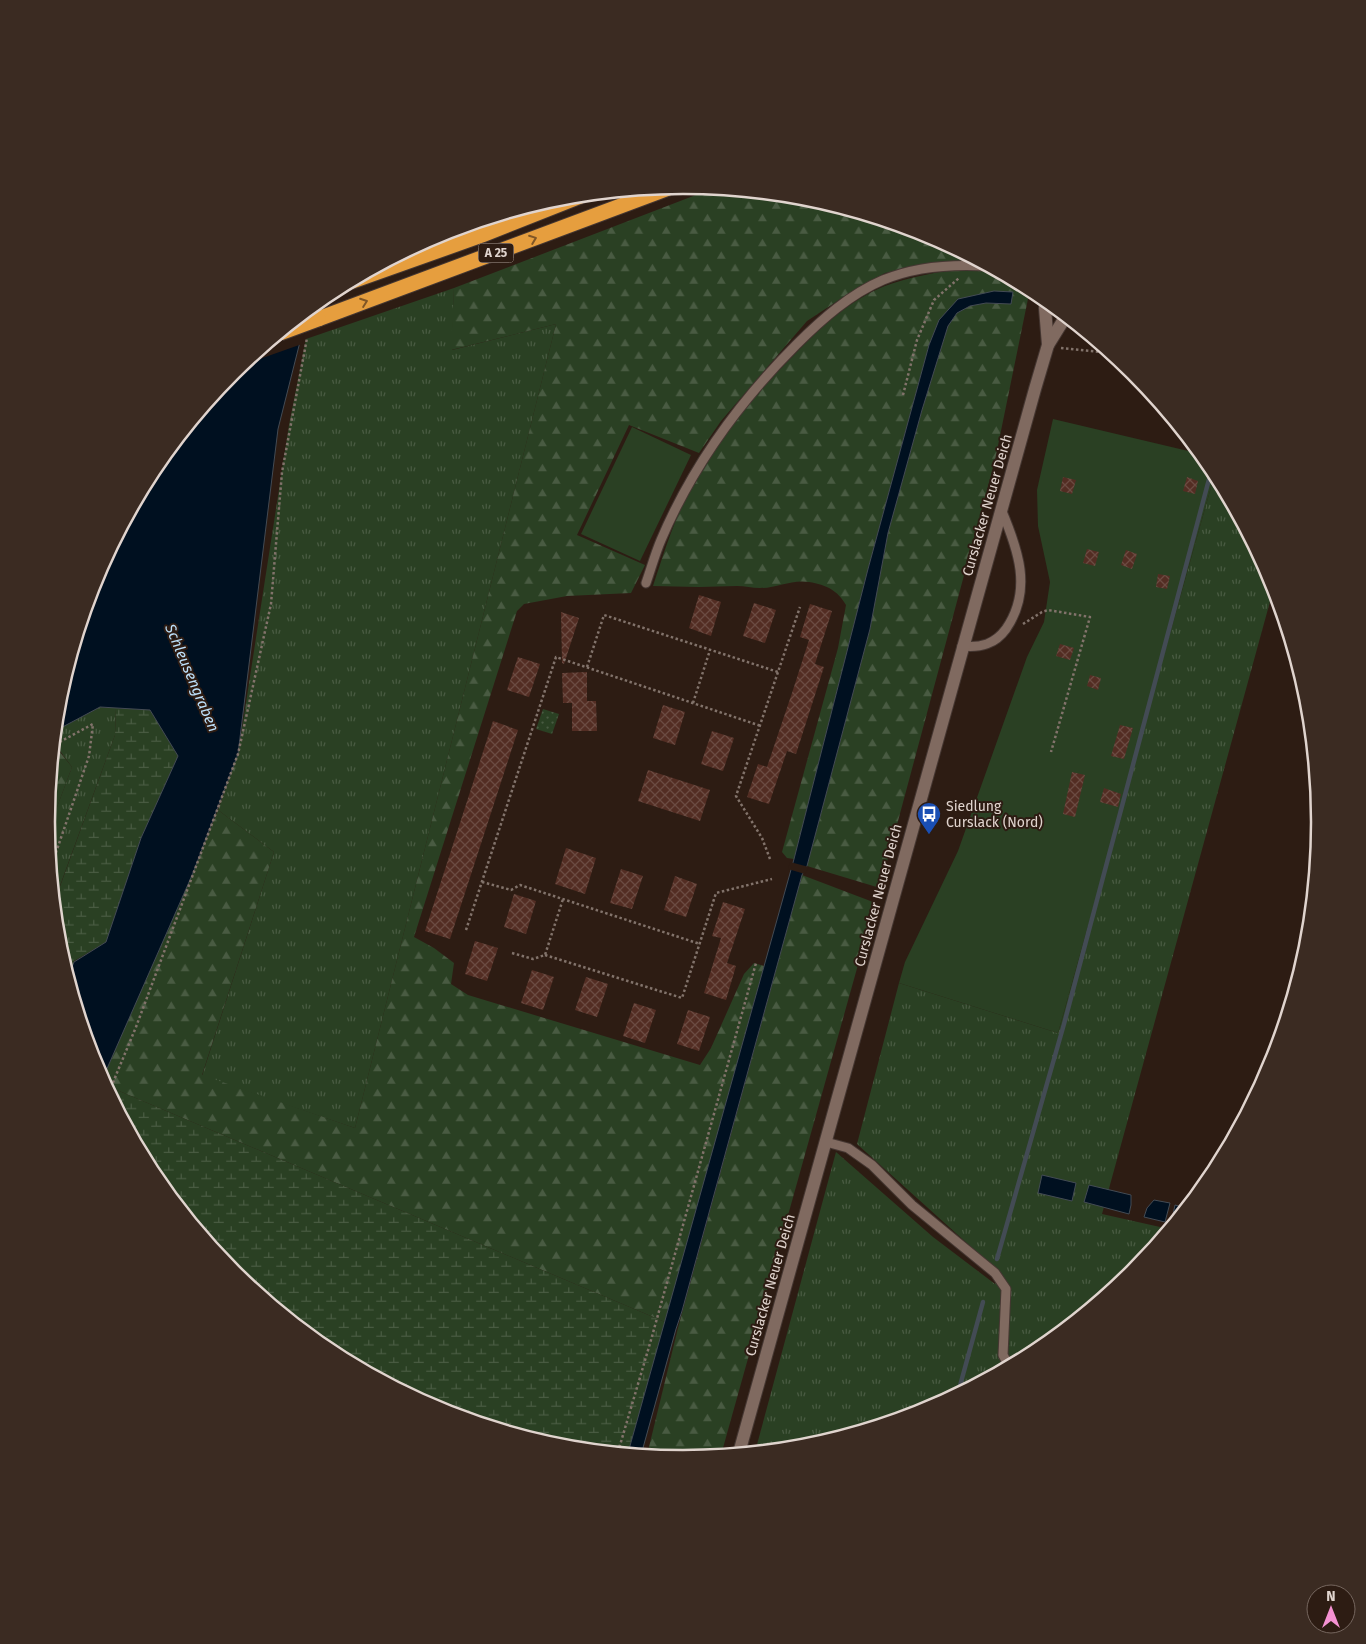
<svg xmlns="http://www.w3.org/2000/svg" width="1366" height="1644" font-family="'Fira Sans',sans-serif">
<defs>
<pattern id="grass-tufts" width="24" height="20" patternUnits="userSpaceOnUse" patternTransform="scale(1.25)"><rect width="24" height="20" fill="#2a4023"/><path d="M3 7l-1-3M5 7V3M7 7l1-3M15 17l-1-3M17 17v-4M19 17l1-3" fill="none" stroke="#495b42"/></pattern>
<pattern id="forest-firs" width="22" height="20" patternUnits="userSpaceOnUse" patternTransform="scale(1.25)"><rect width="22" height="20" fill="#2a4023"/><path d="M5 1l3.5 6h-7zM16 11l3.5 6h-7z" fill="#495b42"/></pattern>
<pattern id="wetland-marsh" width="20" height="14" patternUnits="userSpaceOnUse" patternTransform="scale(1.25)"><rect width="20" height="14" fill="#2a4023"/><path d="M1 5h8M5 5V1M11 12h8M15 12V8" fill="none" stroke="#495b42"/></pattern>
<pattern id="park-dots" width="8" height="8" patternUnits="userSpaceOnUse" patternTransform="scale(1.25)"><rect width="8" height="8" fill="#2a4023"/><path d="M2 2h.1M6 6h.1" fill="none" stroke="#495b42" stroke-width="1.8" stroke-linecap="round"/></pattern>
<pattern id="building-cross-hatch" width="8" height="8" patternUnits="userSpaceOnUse" patternTransform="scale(1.25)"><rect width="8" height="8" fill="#532d23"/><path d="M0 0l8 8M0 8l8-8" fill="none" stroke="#6b4b42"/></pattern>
</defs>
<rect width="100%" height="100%" fill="#2d1c13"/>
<!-- grass -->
<g fill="url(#grass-tufts)">
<path d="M 454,288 L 452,350 L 556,324 L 355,1128 L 202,1076 L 274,852 L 218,810 L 238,754 L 289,425 L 306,339 Z"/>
<path d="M 1215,473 L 1271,579 L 1274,587 L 1102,1214 L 1169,1229 L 1133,1272 L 1037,1352 L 926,1410 L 807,1447 L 755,1452 L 836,1152 L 933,1237 L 995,1284 L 999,1272 L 857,1144 L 899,983 L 1058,1033 Z"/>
<path d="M 100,707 L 116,708 L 115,735 L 54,902 L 47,834 L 72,767 L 60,751 L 53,755 L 55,731 Z"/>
</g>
<!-- forest -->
<g fill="url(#forest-firs)">
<path d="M 714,188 L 808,198 L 927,234 L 980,262 L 925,264 L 885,273 L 848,294 L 807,321 L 721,421 L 699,453 L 629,425 L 577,535 L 645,565 L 631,593 L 567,596 L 524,604 L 517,611 L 414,937 L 434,948 L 454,963 L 451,984 L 468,995 L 700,1065 L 711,1048 L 744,974 L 754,963 L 764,966 L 665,1322 L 105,1085 L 102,1080 L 193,873 L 218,810 L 274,852 L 202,1075 L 355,1128 L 556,324 L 451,350 L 454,288 Z"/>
<path d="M 951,270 L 997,271 L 1030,289 L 995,460 L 880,888 L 807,866 L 870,629 L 888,533 L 922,410 L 948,326 L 957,313 L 970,306 L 986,303 L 1011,304 L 994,291 L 939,320 L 929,345 L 868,569 L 794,859 L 787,858 L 782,852 L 838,648 L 846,605 C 837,590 827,585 809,582 C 792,579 777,588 760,588 C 752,588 745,586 737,586 C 724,586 711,587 699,587 C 683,587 668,586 653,586 C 664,553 674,519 691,488 C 718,438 755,394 795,354 C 821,327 850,300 885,286 C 906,278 929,274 951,270 Z"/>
<path d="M 59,751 L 72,767 L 47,834 L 46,822 L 53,755 Z"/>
<path d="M 802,875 L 873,902 L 875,904 L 721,1455 L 683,1459 L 647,1455 L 678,1328 Z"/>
</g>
<!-- wetland -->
<g fill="url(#wetland-marsh)">
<path d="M 116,708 L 150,710 L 178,756 L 141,838 L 106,942 L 74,961 L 68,977 L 58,946 L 54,903 L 115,735 Z"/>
<path d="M 105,1085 L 665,1322 L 628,1453 L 558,1446 L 439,1410 L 329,1351 L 233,1272 L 153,1176 Z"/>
</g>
<!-- park -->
<path fill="url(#park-dots)" d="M 543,709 L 559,714 L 552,734 L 536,729 Z"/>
<!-- garden -->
<g fill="#2a4023">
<path d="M 1053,419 L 1201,454 L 1215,473 L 1058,1033 L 899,983 L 905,962 L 958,851 L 1027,657 L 1044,622 L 1050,582 L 1038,526 L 1037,490 Z"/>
<path d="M 632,427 L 691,455 L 640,561 L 581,534 Z"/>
</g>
<!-- water -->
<g fill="#001020" stroke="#434b54">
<path d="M 994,291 L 1013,292 L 1011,304 L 986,303 L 970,306 L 957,313 L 948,326 L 922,410 L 888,533 L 870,629 L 807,866 L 802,875 L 682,1311 L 676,1329 L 641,1455 L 628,1453 L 794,859 L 868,569 L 929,345 L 939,320 L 958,299 Z"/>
<path d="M 308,310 L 278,429 L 238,754 L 193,873 L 102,1080 L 95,1065 L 68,977 L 74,962 L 106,942 L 141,838 L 178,756 L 150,710 L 100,707 L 55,731 L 59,697 L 95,578 L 154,468 L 233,372 Z"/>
<path d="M 1042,1175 L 1076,1183 L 1072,1201 L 1038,1193 Z"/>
<path d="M 1089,1185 L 1131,1195 L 1131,1205 L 1129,1214 L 1084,1202 Z"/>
<path d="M 1154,1200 L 1170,1203 L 1165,1222 L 1144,1217 L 1147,1208 Z"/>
<path d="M 1175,1205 L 1186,1208 L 1173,1224 L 1171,1224 Z"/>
</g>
<!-- pier -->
<g fill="#2d1c13">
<path d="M 310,308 L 302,344 L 240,366 Z"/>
<path d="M 790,862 L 809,867 L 805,874 L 788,869 Z"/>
</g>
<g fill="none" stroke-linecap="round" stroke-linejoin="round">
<!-- stream -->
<g stroke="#434b54" stroke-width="4.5">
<path d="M 997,1259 L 1064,1024 L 1212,468"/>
<path d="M 958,1393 L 983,1302"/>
</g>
</g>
<!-- building -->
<g fill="url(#building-cross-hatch)">
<path d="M 1063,477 L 1076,480 L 1072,494 L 1060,491 Z"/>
<path d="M 1187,477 L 1198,481 L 1195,494 L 1183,491 Z"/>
<path d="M 1087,549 L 1099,552 L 1095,566 L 1083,563 Z"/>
<path d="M 1126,550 L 1137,554 L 1132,569 L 1121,565 Z"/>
<path d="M 1158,574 L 1170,576 L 1167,589 L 1156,587 Z"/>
<path d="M 699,595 L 721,602 L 711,636 L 689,628 Z"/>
<path d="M 754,603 L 776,610 L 765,643 L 743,636 Z"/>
<path d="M 810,604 L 832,611 L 815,664 L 824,667 L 796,754 L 787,751 L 769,804 L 747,797 L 758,764 L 767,767 L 792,693 L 809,640 L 800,637 Z"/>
<path d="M 561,612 L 579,618 L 564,664 L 562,663 Z"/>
<path d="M 1060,644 L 1074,648 L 1070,660 L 1056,656 Z"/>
<path d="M 518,657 L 540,664 L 529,697 L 507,690 Z"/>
<path d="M 587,672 L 587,701 L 596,701 L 597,731 L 572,731 L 572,703 L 563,703 L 562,673 Z"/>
<path d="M 1090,675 L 1101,678 L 1098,690 L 1087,686 Z"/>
<path d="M 663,705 L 685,712 L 675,745 L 653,738 Z"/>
<path d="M 493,721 L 518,730 L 450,939 L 425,931 Z"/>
<path d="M 1120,725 L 1133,728 L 1124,759 L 1111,756 Z"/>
<path d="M 712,731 L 734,738 L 723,771 L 701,764 Z"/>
<path d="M 648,770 L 710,790 L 700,821 L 638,801 Z"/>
<path d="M 1072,772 L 1085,775 L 1075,817 L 1063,814 Z"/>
<path d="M 1104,788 L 1121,794 L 1118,807 L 1100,802 Z"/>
<path d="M 566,848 L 596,858 L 585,894 L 555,884 Z"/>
<path d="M 621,869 L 643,876 L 632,909 L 610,903 Z"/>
<path d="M 675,876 L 697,884 L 686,917 L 664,910 Z"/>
<path d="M 514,894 L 536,901 L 526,934 L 504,927 Z"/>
<path d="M 723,902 L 745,909 L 727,963 L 736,966 L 726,1000 L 704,993 L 721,938 L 712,936 Z"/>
<path d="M 475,941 L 498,948 L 487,981 L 465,974 Z"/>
<path d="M 532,970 L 554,977 L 543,1010 L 521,1003 Z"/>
<path d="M 586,977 L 608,984 L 597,1017 L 575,1010 Z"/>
<path d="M 634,1003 L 656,1010 L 645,1043 L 623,1036 Z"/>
<path d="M 688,1010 L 710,1017 L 699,1051 L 677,1044 Z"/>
</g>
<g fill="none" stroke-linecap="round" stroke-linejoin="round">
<!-- service casing -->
<g stroke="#453732" stroke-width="11">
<g id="service">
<path d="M 646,583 C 651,569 655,554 661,540 C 692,467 740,401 796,345 C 821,320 850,294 883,280 C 916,266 952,264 987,266"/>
<path d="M 962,646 C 981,648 995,644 1006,629 C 1033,590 1018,549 1001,509"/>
<path d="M 826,1142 L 848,1148 L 872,1165 L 912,1205 L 995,1273 L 1006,1289 L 1003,1355 L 1009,1366"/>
</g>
</g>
<!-- tertiary casing -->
<g stroke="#453732" stroke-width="14">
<g id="tertiary">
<path d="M 1047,301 L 1045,308 L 1048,345"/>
<path d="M 739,1453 L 1035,389 L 1048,345 L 1066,316"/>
</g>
</g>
<!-- motorway casing -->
<g stroke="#453732" stroke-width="17">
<g id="motorway">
<path d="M 347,283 L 482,235 L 583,195"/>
<path d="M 318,319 L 674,186"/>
</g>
</g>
<!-- path -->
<g stroke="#82736b" stroke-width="2.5" stroke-dasharray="2.5 2.5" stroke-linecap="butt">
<path d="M 1061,348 L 1110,353"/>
<path d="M 903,395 L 917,340 L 934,300 L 959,278"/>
<path d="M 1023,624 L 1042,612 L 1048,610 L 1090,617 L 1051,752"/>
<path d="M 587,667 L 604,615 L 778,672"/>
<path d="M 693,703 L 710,650"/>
<path d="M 770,859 L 762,838 L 736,796 L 800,607"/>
<path d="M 51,867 L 89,756 L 93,724 L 54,745"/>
<path d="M 482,882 L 511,890 L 520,885 L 700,944"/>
<path d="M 466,930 L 556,657 L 761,726"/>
<path d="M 512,953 L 533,959 L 545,955 L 563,899"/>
<path d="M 545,955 L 682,998 L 716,893 L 772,879"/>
<path d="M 109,1092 L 136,1027 L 238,754 L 271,604 L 282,472 L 307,338"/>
<path d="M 618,1452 L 651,1340 L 756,963"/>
</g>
<!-- service -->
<use href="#service" stroke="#806a60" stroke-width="9"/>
<!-- tertiary -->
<use href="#tertiary" stroke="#806a60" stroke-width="12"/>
<!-- motorway -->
<use href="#motorway" stroke="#e69e3e" stroke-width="15"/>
<!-- motorway-bridge casing -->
<g stroke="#453732" stroke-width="17" stroke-linecap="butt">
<path id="motorway-bridge" d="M 280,333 L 318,319"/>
</g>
<!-- motorway-bridge -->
<use href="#motorway-bridge" stroke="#e69e3e" stroke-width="15"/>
</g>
<!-- one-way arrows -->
<defs><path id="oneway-chevron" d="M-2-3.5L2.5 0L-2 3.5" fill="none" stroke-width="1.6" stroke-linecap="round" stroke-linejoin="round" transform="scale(1.25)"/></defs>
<g stroke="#805626">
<use href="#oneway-chevron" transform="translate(533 239) rotate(-21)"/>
<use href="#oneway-chevron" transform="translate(364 302) rotate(-20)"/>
</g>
<!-- icons -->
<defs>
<g id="bus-pin" transform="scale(1.25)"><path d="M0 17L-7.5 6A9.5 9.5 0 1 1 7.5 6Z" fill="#1a4fb4" stroke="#2d1c13"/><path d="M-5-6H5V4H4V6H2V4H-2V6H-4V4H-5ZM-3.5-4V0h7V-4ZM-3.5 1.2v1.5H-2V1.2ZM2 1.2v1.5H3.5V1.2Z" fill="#fff"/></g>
</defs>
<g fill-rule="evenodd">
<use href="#bus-pin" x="929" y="814"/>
</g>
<g text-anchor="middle" stroke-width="4" stroke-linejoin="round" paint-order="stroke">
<!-- shield labels -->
<rect fill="#2d1c13" stroke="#aa9d96" stroke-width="1" x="478.5" y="243.5" width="35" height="19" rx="4"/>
<g font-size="12" font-weight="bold" fill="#e0d4ce">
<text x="496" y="257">A 25</text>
</g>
<!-- street labels -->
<g font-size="14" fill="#e0d4ce" stroke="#2d1c13">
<text transform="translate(987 505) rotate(-74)" y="5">Curslacker Neuer Deich</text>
<text transform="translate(878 895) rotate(-75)" y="5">Curslacker Neuer Deich</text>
<text transform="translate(770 1285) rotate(-74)" y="5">Curslacker Neuer Deich</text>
</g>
<!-- poi labels -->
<g font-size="14" fill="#e0d4ce" stroke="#2d1c13" text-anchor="start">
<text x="946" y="811">Siedlung<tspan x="946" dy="16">Curslack (Nord)</tspan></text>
</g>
<!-- water labels -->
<g font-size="15" font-style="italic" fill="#bde1fc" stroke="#2d1c13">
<text transform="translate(192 678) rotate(67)" y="5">Schleusengraben</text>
</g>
</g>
<!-- crop -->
<path d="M0 0H1366V1644H0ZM55 822a628 628 0 1 1 1256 0a628 628 0 1 1-1256 0Z" fill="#3b2b22" fill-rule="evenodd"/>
<path fill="none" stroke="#e0d4ce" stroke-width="2.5" d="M55 822a628 628 0 1 1 1256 0a628 628 0 1 1-1256 0Z"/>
<!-- north arrow -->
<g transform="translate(1331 1609)"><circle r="24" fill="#2d1c13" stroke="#75665e"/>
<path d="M0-4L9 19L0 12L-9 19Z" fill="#f591d2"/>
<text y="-8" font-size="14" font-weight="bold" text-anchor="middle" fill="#e0d4ce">N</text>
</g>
</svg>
